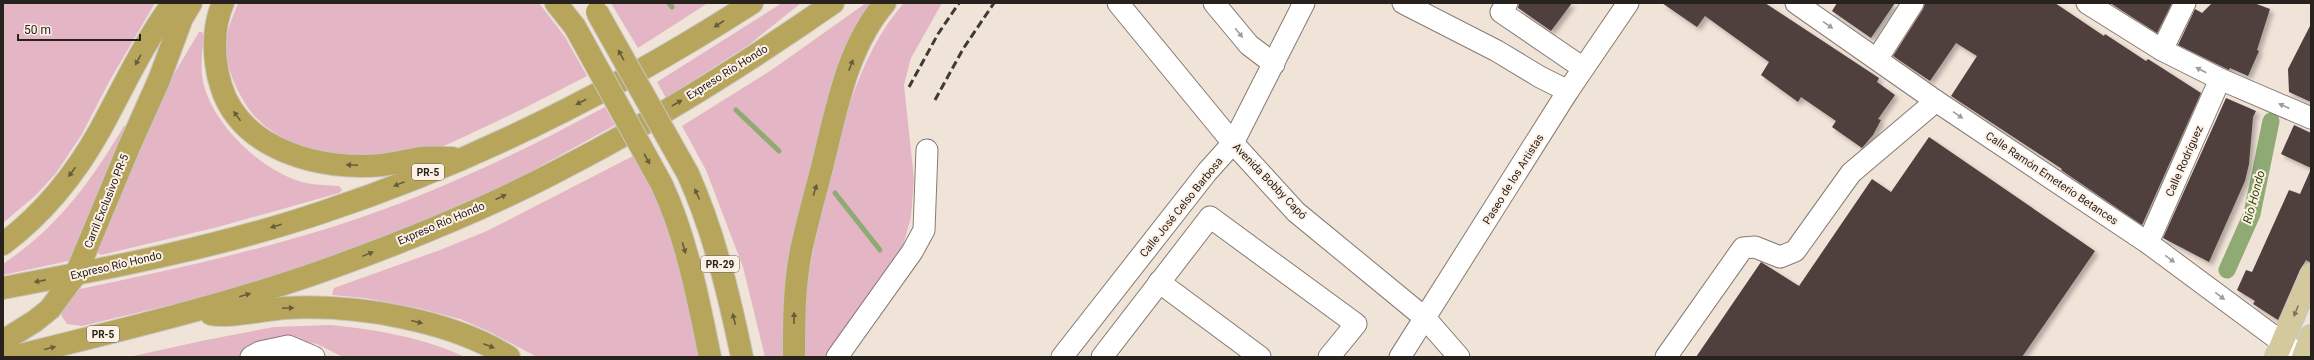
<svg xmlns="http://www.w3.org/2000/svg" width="2314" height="360" font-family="Roboto,sans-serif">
<defs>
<filter id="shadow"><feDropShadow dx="3.5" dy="3.5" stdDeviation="2" flood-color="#0004"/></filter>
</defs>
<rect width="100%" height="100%" fill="#f0e3d8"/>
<!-- green -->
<g fill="#e3b5c5">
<path d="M 3,3 L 155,3 L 110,80 L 82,134 L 56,173 L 36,195 L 3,223 Z"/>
<path d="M 238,3 L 539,3 L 565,37 L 587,76 C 550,95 512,115 474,132 C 455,141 435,151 414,155 C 383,161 337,158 307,148 C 284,140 262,128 248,108 C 234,86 221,58 228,31 C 230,22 235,12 238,3 Z"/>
<path d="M 611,3 L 708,3 L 638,48 Z"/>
<path d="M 782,3 L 801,3 L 750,44 L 666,98 L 657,82 Z"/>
<path d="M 866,3 L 880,3 L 868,21 L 786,357 L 765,357 L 743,267 L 706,170 L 682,126 L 773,69 Z"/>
<path d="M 904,3 L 942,3 L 911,58 L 904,85 L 914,179 L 911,217 L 902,249 L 830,357 L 802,357 C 801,303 813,250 825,198 C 841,131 857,56 904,3 Z"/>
<path d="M 199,32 L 202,32 L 204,36 C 202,49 201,62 202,76 C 208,121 262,173 306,183 C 316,185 328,185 339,186 L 342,190 L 339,193 L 218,227 L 101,255 L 96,252 L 145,132 L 171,79 Z"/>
<path d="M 605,107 L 615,125 L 528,173 L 453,210 L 317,265 L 220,293 L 82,326 L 67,324 L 61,315 L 64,307 L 80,289 C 190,266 301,242 406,201 C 475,174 540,142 605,107 Z"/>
<path d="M 124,126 L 127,127 L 73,260 L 3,275 L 3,264 C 58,227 90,183 124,126 Z"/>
<path d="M 633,156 L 656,198 L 680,266 L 704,357 L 537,357 L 490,332 L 460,319 L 418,308 L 365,298 L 332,295 L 334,288 L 440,250 L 487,231 Z"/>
<path d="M 331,325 C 377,330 422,337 465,357 L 343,357 L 317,344 L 298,341 L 264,346 L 239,357 L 129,357 L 206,340 L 274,327 Z"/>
</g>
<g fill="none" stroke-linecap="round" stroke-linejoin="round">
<!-- stream -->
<g stroke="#8faa72" stroke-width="5">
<path d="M 669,3 L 672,7"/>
<path d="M 736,110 L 779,151"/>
<path d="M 835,193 L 880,250"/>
</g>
<!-- canal -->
<path stroke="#8faa72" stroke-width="17" d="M 2227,270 L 2252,214 L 2271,121"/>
</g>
<!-- building -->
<g fill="#4f403e" filter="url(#shadow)">
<path d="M 1519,3 L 1572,3 L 1551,31 L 1518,8 Z"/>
<path d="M 1662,3 L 1765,3 L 1879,78 L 1877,82 L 1895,95 L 1878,119 L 1881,120 L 1873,135 L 1862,148 L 1832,127 L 1836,121 L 1801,97 L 1798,102 L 1761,75 L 1769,62 L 1705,16 L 1697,27 Z"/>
<path d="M 1837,3 L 1895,3 L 1871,38 L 1832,11 Z"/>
<path d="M 1925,3 L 2055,3 L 2104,36 L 2105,34 L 2146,61 L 2148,59 L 2201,93 L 2142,225 L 2061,170 L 2062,169 L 1951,96 L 1977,56 L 1956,43 L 1930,81 L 1893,56 L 1923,9 Z"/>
<path d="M 2110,3 L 2172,3 L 2157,33 Z"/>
<path d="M 2212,3 L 2254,3 L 2270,9 L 2257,50 L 2259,51 L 2248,76 L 2230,68 L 2229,70 L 2225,68 L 2178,45 L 2195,9 L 2202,13 Z"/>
<path d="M 2311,24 L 2311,102 L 2289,92 L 2288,69 Z"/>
<path d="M 2226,98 L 2256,111 L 2253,117 L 2249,164 L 2245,181 L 2209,262 L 2163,238 Z"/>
<path d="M 2294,125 L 2311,133 L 2311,168 L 2281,154 Z"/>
<path d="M 1929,137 L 2095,251 L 2022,357 L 1696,357 L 1761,262 L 1799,286 L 1872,179 L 1891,192 Z"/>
<path d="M 2311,169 L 2311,263 L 2306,260 L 2300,270 L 2278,320 L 2253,304 L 2255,301 L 2237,290 L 2246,270 L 2252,272 L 2289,190 L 2300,194 Z"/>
</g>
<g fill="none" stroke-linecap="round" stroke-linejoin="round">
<!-- minor casing -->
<g stroke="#867b71" stroke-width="23">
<g id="minor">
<path d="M 1118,3 L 1233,143 L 1296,212 L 1425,318 L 1459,357"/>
<path d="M 1214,3 L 1249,45 L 1274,64"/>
<path d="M 1403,3 L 1497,51 L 1540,77 L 1568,91"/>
<path d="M 1507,3 L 1501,12 L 1583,68"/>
<path d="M 1796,3 L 1936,101 L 2148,243 L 2283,343 L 2305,357"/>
<path d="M 2087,3 L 2162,50 L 2220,79 L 2311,118"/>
<path d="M 2162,50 L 2185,3"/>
<path d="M 1877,59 L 1913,3"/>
<path d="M 2148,243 L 2220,79"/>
<path d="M 1159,282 L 1260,357"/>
<path d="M 251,357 L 260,352 L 288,346 L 314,357"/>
<path d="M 837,357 L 912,252 L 924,230 L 927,150"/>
<path d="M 1062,357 L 1207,172 L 1233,143 L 1304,3"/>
<path d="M 1102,357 L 1210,217 L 1356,324 L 1329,357"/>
<path d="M 1400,357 L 1568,91 L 1628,3"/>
<path d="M 1666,357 L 1743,248 L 1755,247 L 1780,257 L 1795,251 L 1851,173 L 1936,101"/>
</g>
</g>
<!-- major casing -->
<g stroke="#c7c6c4" stroke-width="24">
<g id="major">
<path d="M 2276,357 L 2311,275"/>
<path d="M 2303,357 L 2311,336"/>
</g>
</g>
<!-- highway casing -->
<g stroke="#c7c6c4" stroke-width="24">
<g id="highway">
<path d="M 223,3 C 212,28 213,60 221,86 C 241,151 322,171 383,165 C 396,163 408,160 421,158 C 431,157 442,158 452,158"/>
<path d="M 556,3 L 575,27"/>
<path d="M 688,174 C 714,232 729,295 742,357"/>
<path d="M 662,185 C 687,239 698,299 710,357"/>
<path d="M 3,244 C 43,214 76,173 100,130 C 123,88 144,42 173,3"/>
<path d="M 3,288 C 110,268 219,247 323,212 C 474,162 618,89 752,3"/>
<path d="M 211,314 C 228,318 267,309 286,308 C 356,304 450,320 509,357"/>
<path d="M 3,341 L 35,321 L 50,309 L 76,274 L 129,147 L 159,80 L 182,18 L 191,3"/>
<path d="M 12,357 C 121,330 233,304 339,265 C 416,237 494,205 567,166 C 659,118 748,62 833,3"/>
<path d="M 794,357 C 794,321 794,286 801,251 C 808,217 818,185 826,151 C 838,101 850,43 885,3"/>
</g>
</g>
<!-- minor -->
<use href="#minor" stroke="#fff" stroke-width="21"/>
<!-- major -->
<use href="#major" stroke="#d4c99d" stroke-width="22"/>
<!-- highway -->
<use href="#highway" stroke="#b7a55c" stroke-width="22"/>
<!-- rail -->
<g stroke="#403a36" stroke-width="3" stroke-dasharray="8 4" stroke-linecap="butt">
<path d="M 909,87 L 938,34 L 959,3"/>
<path d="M 935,100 L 963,49 L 994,3"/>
</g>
<!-- highway-bridge casing -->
<g stroke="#c7c6c4" stroke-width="24" stroke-linecap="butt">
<g id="highway-bridge">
<path d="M 597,12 L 688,174"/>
<path d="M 575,27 L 662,185"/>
</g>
</g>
<!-- highway-bridge -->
<use href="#highway-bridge" stroke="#b7a55c" stroke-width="22"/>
</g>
<!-- one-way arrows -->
<defs><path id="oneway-solid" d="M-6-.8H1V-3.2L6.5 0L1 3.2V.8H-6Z"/></defs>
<g fill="#685d3a">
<use href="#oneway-solid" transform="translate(719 24) rotate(147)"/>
<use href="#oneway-solid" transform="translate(621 55) rotate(-119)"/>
<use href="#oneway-solid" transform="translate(138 60) rotate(119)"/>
<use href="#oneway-solid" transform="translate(851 65) rotate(-69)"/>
<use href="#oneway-solid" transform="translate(581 102) rotate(152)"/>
<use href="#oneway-solid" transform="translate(677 103) rotate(-30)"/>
<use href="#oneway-solid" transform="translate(237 116) rotate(-126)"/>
<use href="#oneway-solid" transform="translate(647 159) rotate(61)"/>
<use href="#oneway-solid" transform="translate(352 165) rotate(-177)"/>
<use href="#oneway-solid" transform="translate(72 172) rotate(126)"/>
<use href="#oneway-solid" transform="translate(399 184) rotate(158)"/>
<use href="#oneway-solid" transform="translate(815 190) rotate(-73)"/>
<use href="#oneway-solid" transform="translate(697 194) rotate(-114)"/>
<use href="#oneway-solid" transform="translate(501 197) rotate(-25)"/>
<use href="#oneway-solid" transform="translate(276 226) rotate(164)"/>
<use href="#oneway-solid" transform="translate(684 248) rotate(74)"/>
<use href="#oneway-solid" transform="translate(368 254) rotate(-22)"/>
<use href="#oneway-solid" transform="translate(40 281) rotate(169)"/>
<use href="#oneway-solid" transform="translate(245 295) rotate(-16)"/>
<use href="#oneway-solid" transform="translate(288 308) rotate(-3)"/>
<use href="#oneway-solid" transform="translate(794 318) rotate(-89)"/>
<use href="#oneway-solid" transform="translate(734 319) rotate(-104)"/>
<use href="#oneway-solid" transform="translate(417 322) rotate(14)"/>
<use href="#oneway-solid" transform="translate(489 346) rotate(21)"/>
<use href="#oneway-solid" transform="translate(50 348) rotate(-14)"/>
</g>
<g fill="#9e9c9a">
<use href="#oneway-solid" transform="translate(1828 25) rotate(35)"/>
<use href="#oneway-solid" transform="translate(1239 33) rotate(51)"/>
<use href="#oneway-solid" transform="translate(2201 70) rotate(-153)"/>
<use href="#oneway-solid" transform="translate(2284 106) rotate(-156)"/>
<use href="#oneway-solid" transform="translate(1958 115) rotate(34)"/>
<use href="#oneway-solid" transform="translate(2170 259) rotate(36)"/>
<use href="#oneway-solid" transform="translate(2220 296) rotate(37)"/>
</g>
<use fill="#7e765e" href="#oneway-solid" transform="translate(2296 311) rotate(112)"/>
<g text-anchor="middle" stroke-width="4" stroke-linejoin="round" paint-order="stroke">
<!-- shield labels -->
<g fill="#fdf0e5" stroke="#67605a" stroke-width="1">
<rect x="412" y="164" width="32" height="16" rx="3"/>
<rect x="701" y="256" width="38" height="16" rx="3"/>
<rect x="87" y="326" width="32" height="16" rx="3"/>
</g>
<g font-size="10" font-weight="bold" fill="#27221e">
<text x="428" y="176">PR-5</text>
<text x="720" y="268">PR-29</text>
<text x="103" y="338">PR-5</text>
</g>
<!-- street labels -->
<g font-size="11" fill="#27221e" stroke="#fdf0e5">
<text transform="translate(727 72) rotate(-32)" y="4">Expreso Río Hondo</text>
<text transform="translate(2184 161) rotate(-66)" y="4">Calle Rodríguez</text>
<text transform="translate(2052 178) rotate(34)" y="4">Calle Ramón Emeterio Betances</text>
<text transform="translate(1513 179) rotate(-58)" y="4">Paseo de los Artistas</text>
<text transform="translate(1270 181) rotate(46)" y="4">Avenida Bobby Capó</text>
<text transform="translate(106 201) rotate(-68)" y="4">Carril Exclusivo PR-5</text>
<text transform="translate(1181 207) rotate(-51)" y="4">Calle José Celso Barbosa</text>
<text transform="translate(441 223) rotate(-23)" y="4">Expreso Río Hondo</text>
<text transform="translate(116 265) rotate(-13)" y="4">Expreso Río Hondo</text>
</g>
<!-- water labels -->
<g font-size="12" font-style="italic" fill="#2f4809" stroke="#fdf0e5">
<text transform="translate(2254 197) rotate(-75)" y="4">Río Hondo</text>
</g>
</g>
<!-- border -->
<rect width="2314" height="360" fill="none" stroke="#27221e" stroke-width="8"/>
<!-- scale -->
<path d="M18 34v6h122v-6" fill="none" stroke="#27221e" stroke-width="2"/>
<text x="24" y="34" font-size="12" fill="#27221e" stroke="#fdf0e5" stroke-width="3" paint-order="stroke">50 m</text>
</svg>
